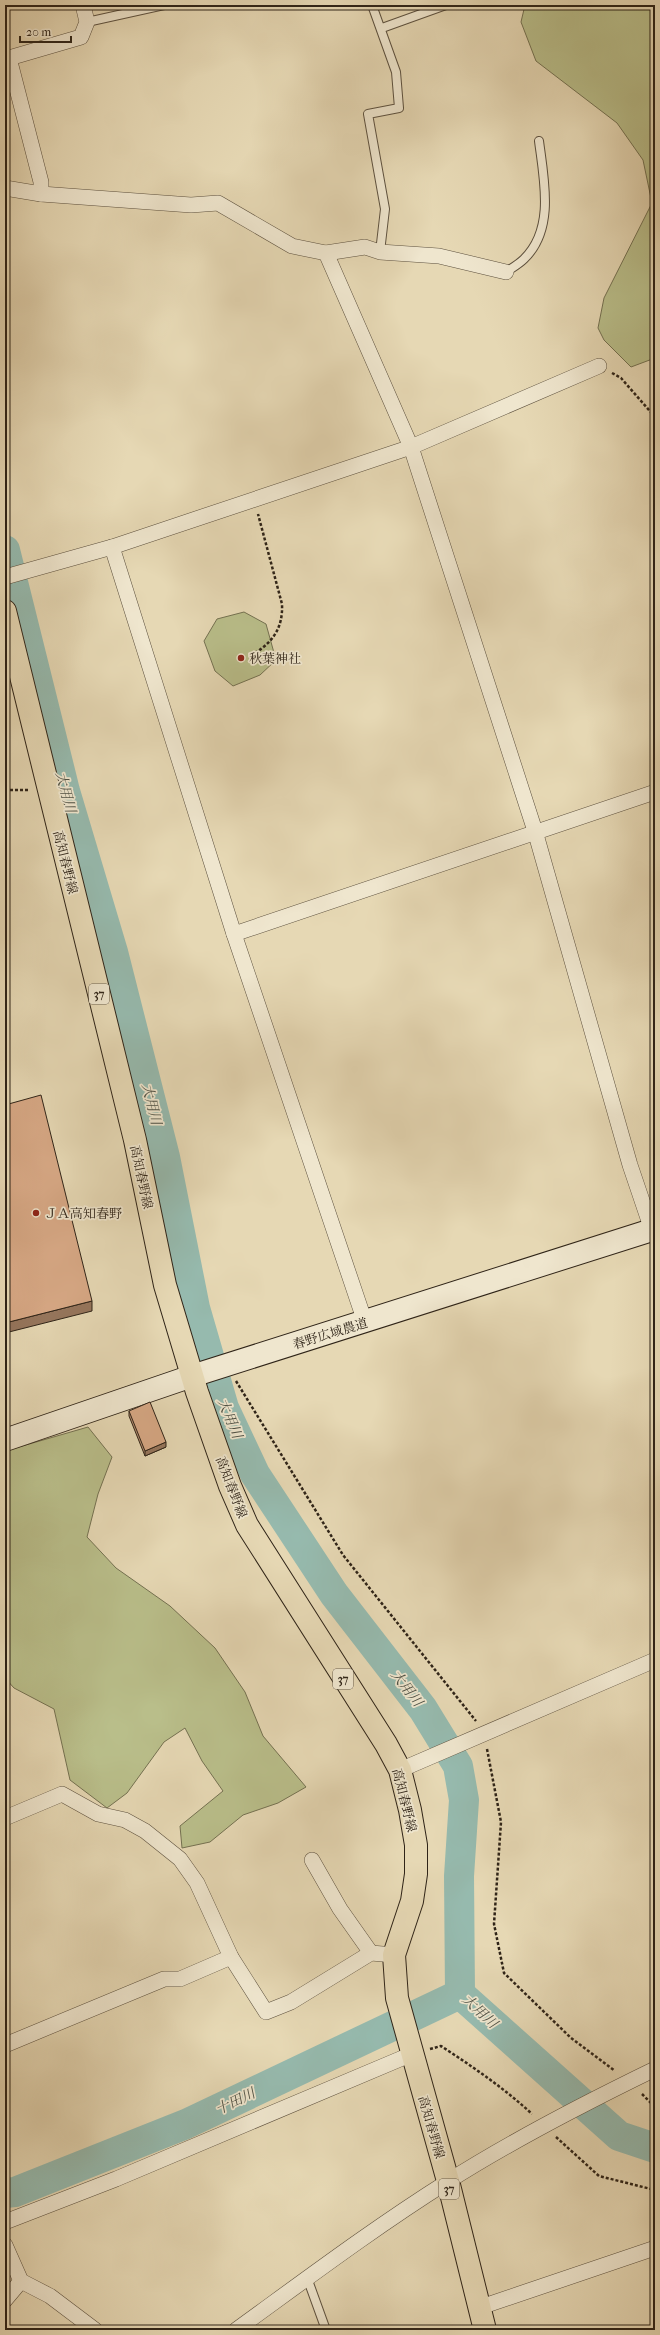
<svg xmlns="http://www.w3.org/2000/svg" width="660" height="2335" font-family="'IM FELL French Canon','Noto Serif JP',serif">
<rect width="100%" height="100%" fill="#e6d8b4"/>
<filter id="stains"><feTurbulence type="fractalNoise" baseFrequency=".005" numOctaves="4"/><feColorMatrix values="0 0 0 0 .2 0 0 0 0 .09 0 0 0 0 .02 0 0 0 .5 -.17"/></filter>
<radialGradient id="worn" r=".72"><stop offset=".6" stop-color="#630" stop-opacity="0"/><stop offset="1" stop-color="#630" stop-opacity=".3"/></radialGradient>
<!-- green -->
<g fill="#b9be8a" stroke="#747151">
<path d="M 525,5 L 655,5 L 655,358 L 631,367 L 604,340 L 598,328 L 604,298 L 652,203 L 643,160 L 617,123 L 536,61 L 521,22 Z"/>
<path d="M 244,612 L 266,624 L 276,660 L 260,675 L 233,686 L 215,671 L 204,641 L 217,619 Z"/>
<path d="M 88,1427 L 112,1457 L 98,1494 L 87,1537 L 116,1568 L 170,1606 L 215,1648 L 245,1692 L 263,1736 L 306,1787 L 278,1803 L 243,1815 L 210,1842 L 182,1848 L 180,1826 L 223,1791 L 202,1761 L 185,1728 L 164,1742 L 127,1793 L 107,1808 L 70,1780 L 54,1709 L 14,1688 L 5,1678 L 5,1451 Z"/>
</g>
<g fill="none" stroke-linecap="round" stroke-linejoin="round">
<!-- river -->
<g stroke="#96baae" stroke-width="30">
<path d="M 5,550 L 65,791 L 113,952 L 165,1157 L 195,1308 L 224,1408 L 255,1474 L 334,1594 L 423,1709 L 458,1766 L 464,1800 L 459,1876 L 460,1994 L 619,2136 L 655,2148"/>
<path d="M 5,2193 L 15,2192 L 186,2124 L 460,1994"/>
</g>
<!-- lane casing -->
<g stroke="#5d513f" stroke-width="10">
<g id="lane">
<path d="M 372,5 L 396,72 L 399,108 L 368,114 L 385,209 L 380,252"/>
<path d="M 87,22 L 164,5"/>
<path d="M 382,28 L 446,5"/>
<path d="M 506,272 C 512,268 519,264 524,259 C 555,229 544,180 539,141"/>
<path d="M 305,2280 L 309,2283 L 326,2330"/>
</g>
</g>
<!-- street casing -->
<g stroke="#5d513f" stroke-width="16">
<g id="street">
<path d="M 5,188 L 41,194 L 191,205 L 218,203 L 292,246 L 326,253 L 411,447 L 535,831 L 630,1165 L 652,1230"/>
<path d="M 41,194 L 41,182 L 9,58 L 81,37 L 87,22 L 83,5"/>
<path d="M 326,253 L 365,247 L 380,252 L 439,256 L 506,272"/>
<path d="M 112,547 L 234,934 L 365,1322"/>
<path d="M 5,577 L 112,547 L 411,447 L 599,366"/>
<path d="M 234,934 L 655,792"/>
<path d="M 400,1770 L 655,1660"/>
<path d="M 5,1818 L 62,1794 L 98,1814 L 125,1820 L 145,1831 L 180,1859 L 197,1883 L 231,1957 L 266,2012 L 291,2002 L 371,1953 L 394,1955"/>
<path d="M 312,1860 L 340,1909 L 371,1953"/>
<path d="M 5,2045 L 164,1979 L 180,1979 L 231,1957"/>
<path d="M 5,2222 L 116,2179 L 412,2054"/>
<path d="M 5,2245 L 21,2281 L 50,2296 L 95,2330"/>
<path d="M 5,2300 L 21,2281"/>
<path d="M 478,2308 L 655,2248"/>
<path d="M 236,2330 C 305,2280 374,2228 447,2182 C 513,2140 585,2103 655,2069"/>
</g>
</g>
<!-- secondary casing -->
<g stroke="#2f2418" stroke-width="24">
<path id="secondary" d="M 5,1440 L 192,1376 L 655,1229"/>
</g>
<!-- primary casing -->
<g stroke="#2f2418" stroke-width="24">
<path id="primary" d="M 5,611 L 135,1140 L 165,1285 L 197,1392 L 230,1486 L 247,1525 L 386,1744 L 400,1770 L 410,1810 L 416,1845 L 416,1874 L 412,1901 L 394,1955 L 397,1998 L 448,2181 L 485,2330"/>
</g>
<!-- path -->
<g stroke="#2f2418" stroke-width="2.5" stroke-dasharray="3 2" stroke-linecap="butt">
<path d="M 612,373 L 621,378 L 655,417"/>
<path d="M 255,653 C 274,641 283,627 282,604 L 258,514"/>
<path d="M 5,790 L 30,790"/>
<path d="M 236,1381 L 343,1555 L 476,1721"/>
<path d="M 487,1749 L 501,1822 L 494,1924 L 504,1973 L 571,2038 L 615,2071"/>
<path d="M 430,2049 L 441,2046 C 473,2067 504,2088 532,2114"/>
<path d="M 642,2094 L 655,2107"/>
<path d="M 556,2137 L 599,2176 L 655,2190"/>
</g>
<!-- lane -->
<use href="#lane" stroke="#efe6ce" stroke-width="8"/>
<!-- street -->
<use href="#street" stroke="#efe6ce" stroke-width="15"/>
<!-- secondary -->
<use href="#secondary" stroke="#efe6ce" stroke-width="22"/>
<!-- primary -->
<use href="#primary" stroke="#e6d8b4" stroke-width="22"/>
</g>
<!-- wall -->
<path fill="#b99072" stroke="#2f2418" d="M 129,1411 L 166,1447 L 145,1456 L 129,1416 Z"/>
<!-- shaded-wall -->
<g fill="#96765d" stroke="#2f2418">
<path d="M 92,1301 L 92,1311 L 5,1333 L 5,1323 Z"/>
<path d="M 166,1442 L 166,1447 L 145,1456 L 145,1451 Z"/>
</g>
<!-- building -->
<g fill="#d7a885" stroke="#2f2418">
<path d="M 41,1095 L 92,1301 L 5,1323 L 5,1105 Z"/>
<path d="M 150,1402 L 166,1442 L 145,1451 L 129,1411 Z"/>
</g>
<!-- markers -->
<g fill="#8f2418" stroke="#efe6ce" stroke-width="1.5">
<circle cx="241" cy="658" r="4"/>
<circle cx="36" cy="1213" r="4"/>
</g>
<g text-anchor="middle" stroke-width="3.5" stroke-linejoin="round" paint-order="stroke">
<!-- shield labels -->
<g fill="#efe6ce" stroke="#695e4f" stroke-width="1">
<rect x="89" y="984" width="20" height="20" rx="3"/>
<rect x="333" y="1669" width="20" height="20" rx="3"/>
<rect x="439" y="2179" width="20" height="20" rx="3"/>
</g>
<g font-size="12" font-weight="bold" fill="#2f2418">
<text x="99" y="998">37</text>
<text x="343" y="1683">37</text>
<text x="449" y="2193">37</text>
</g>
<!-- poi labels -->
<g font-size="13" fill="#2f2418" stroke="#efe6ce" text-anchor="start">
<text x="249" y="663">秋葉神社</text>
<text x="44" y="1218">ＪＡ高知春野</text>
</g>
<!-- street labels -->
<g font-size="13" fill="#2f2418" stroke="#efe6ce">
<text transform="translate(66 862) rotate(76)" y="5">高知春野線</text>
<text transform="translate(142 1177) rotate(78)" y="5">高知春野線</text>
<text transform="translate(330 1333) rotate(-17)" y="5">春野広域農道</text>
<text transform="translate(232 1487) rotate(69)" y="5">高知春野線</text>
<text transform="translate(405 1800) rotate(76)" y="5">高知春野線</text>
<text transform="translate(432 2127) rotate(74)" y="5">高知春野線</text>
</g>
<!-- water labels -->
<g font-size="14" font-style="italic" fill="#4e5145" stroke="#efe6ce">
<text transform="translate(66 792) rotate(75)" y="5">大用川</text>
<text transform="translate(152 1104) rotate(76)" y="5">大用川</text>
<text transform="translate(230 1418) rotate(67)" y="5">大用川</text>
<text transform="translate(407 1688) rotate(52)" y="5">大用川</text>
<text transform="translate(480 2011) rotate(43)" y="5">大用川</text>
<text transform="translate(235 2101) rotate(-26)" y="5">十田川</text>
</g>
</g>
<!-- margin -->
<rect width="660" height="2335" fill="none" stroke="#e6d8b4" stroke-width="20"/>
<rect x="6" y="6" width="648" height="2323" fill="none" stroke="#2f2418" stroke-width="2"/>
<rect x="10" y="10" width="640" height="2315" fill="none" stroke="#2f2418"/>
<!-- scale -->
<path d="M20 36v6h51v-6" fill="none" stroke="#2f2418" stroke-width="2"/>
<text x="26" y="36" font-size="12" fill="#2f2418" stroke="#efe6ce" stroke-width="3" paint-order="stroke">20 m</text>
<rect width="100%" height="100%" filter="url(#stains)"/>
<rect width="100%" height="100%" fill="url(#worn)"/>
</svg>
